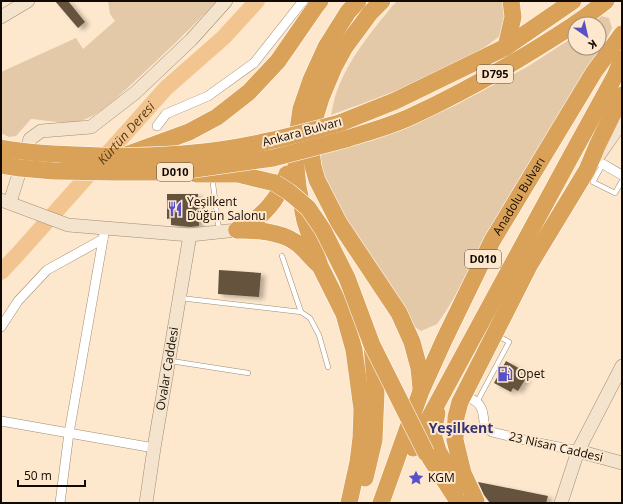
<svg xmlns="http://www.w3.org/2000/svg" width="623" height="504" font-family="'Open Sans',sans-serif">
<defs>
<filter id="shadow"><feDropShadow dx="4.5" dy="2.5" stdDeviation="2" flood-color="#0004"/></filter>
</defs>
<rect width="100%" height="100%" fill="#fde7cd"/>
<!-- green -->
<g fill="#e4c9a9">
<path d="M 108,1 L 217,1 C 191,28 164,54 136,80 C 122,93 98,117 80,121 C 67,125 44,120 31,119 L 16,136 L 9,137 L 1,133 L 1,72 L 76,38 L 83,49 L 115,21 L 110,14 Z"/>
<path d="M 398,1 L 504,1 L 507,19 L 501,35 L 485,47 L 453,66 L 419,82 L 361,104 L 331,115 C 333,107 334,98 337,91 C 349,58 372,31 394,4 Z"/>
<path d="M 601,16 L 609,18 L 612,28 L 603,46 L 446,311 L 437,324 L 421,331 L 410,324 L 344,222 L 320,167 L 320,151 L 413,124 L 454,106 L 527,67 L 575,36 L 575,48 L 599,48 L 599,24 L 591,24 Z"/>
</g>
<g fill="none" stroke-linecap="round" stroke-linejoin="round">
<!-- river -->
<path stroke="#f2c590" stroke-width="16" id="s1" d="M 1,272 L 17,255 L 166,88 L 223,38 L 257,1"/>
</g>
<!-- building -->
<g fill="#65523c" filter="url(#shadow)">
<path d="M 55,1 L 68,1 L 85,22 L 78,28 Z"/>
<path d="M 167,194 L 198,194 L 199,226 L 190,227 L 171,225 L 171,218 L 167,219 Z"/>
<path d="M 219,270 L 261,273 L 259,297 L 218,294 Z"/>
<path d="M 506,361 L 522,370 L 520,374 L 526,378 L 518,391 L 513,388 L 511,392 L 494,383 Z"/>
<path d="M 478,482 L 548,496 L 546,503 L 490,503 L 484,495 Z"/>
</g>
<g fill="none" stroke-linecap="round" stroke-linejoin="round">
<!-- lane casing -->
<g stroke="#a08c74" stroke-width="5.5">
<g id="lane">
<path d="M 603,164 L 593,182 L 615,193 L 622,181"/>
<path d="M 213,184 L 219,230"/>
<path d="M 282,256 L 301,312"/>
<path d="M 180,298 L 301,312 L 310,318 L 319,335 L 328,367"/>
<path d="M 171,361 L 248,373"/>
<path d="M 477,402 L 509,342 L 498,336"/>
</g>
</g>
<!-- street casing -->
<g stroke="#a08c74" stroke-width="10">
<g id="street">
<path d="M 157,126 L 166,114 L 208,96 L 254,63 L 303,1"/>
<path d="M 596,160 L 622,175"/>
<path d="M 1,327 L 18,301 L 47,270 L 103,239"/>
<path d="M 463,395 C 469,398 477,400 480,406 C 487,416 479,425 492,432 L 529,441 L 578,451"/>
<path d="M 1,421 L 154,448"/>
<path d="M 60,503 L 69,433 L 105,228"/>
</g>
</g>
<!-- secondary casing -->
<g stroke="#a08c74" stroke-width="14">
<g id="secondary">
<path d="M 1,17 L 28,1"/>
<path d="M 599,155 L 622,122"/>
<path d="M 1,200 L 68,225 L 190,235 L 237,230"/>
<path d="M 10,202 L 30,139 L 41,131 L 91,127 L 135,93 L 191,40 L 226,1"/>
<path d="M 578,451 L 622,463"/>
<path id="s2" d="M 146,503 L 154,448 L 190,235"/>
<path d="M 561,503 L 578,451 L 622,366"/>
</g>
</g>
<!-- highway casing -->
<g stroke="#fff" stroke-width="18">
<g id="highway">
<path d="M 382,1 L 370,13 L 345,47 L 334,67 L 321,98 L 313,124 L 311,151 L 313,166 L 317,180 L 339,223 L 399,313 L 412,342 L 419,368 L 421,389"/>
<path d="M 575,24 L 585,17 L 606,1"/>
<path d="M 506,47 L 513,17 L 511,1"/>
<path d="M 340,123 L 395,101 L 506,47 L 573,1"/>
<path d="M 346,139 C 368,132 391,126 412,116 C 469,90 523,58 575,24"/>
<path d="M 126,155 L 189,132 L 217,117 L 249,92 L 278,61 L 316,6 L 320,1"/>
<path d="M 196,174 L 238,174 L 275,183"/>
<path d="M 237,230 C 241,227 246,225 251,222 C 268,212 281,193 287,174"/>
<path d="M 237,230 C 255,230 279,231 295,242 C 303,247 310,257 318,264"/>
<path d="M 437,413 L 433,434 L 438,451 L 442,458 L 463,485"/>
<path d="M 413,448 L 570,158 L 615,76 L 622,59"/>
<path d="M 430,458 L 459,503"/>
<path d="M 365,478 L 374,440 L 376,393 L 372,345"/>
<path d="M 476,501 L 463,473 L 455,440 L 456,417 L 460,402 L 530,264 L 587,170 L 597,146 L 622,95"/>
<path d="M 349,503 L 358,462 L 361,438 L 362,409 L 354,350 L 344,314 L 320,266 L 305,221 L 298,187 L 296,167 L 297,137 L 301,109 L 311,80 L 326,47 L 348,12 L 358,1"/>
<path id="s3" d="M 381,503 L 421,391 L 444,340 L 492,241 L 594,72 L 622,34"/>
</g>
</g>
<!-- lane -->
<use href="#lane" stroke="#fff" stroke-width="4.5"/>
<!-- street -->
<use href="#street" stroke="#fff" stroke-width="9"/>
<!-- secondary -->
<use href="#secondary" stroke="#f4e3cd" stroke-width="13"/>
<!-- highway -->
<use href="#highway" stroke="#daa259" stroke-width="17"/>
<!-- highway-bridge casing -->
<g stroke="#fff" stroke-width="18" stroke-linecap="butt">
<g id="highway-bridge">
<path d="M 1,148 C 26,153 51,154 76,155 C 119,157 162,157 204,152 C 250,147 296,135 340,123"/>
<path d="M 1,165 L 20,168 L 54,171 L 114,172 L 174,172 L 273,158 L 346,139"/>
<path d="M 275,183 L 289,192 L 308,208 L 323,230 L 347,278 L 372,345 L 426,453"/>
</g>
</g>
<!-- highway-bridge -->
<use href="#highway-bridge" stroke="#daa259" stroke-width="17"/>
</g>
<!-- icons -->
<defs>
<g id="restaurant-bare" transform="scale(1.2)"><path d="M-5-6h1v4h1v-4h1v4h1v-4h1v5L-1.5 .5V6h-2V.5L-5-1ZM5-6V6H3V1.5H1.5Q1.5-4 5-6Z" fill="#594fc7" stroke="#fde7cd" stroke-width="2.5" paint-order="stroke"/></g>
<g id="fuel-bare" transform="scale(1.2)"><path d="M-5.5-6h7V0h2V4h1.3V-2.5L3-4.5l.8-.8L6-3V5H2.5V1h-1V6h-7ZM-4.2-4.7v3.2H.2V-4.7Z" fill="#594fc7" stroke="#fde7cd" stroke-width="2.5" paint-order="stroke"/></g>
<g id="sight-bare" transform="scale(1.2)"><path d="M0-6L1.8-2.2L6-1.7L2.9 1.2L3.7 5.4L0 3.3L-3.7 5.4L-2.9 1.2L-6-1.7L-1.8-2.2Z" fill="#594fc7" stroke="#fde7cd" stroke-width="2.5" paint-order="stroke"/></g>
</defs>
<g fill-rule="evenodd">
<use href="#restaurant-bare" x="175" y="209"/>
<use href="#fuel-bare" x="505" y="374"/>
<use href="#sight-bare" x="416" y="478"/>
</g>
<g text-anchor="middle" stroke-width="4" stroke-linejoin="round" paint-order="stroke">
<!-- shield labels -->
<g fill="#fde7cd" stroke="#584c40" stroke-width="1">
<rect x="477" y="65" width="36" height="18" rx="3"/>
<rect x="157" y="163" width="36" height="18" rx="3"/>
<rect x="465" y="250" width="36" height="18" rx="3"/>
</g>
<g font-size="11" font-weight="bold" fill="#110a03">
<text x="495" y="78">D795</text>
<text x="175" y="176">D010</text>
<text x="483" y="263">D010</text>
</g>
<!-- street labels -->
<g font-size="12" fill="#110a03" stroke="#fde7cd">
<text transform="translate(302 132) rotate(-15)" y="4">Ankara Bulvarı</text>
<text dy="4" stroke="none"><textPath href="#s3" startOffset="337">Anadolu Bulvarı</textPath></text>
<text dy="4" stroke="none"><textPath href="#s2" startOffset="136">Ovalar Caddesi</textPath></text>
<text transform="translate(556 447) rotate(13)" y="4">23 Nisan Caddesi</text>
</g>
<!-- poi labels -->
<g font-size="12" fill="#110a03" stroke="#fde7cd" text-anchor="start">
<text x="187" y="206">Yeşilkent<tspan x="187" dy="14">Düğün Salonu</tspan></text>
<text x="517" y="378">Opet</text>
<text x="428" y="482">KGM</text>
</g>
<!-- water labels -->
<g font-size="13" font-style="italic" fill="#5a3c12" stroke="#fde7cd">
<text dy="5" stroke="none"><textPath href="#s1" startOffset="187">Kürtün Deresi</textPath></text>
</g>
<!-- quarter labels -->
<g font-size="14" font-weight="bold" fill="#373571" stroke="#fde7cd">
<text x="461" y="433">Yeşilkent</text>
</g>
</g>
<!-- border -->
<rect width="623" height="504" fill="none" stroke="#110a03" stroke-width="4"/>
<!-- north arrow -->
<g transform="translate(587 36) rotate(146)"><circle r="19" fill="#fde7cd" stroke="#9f8f7c"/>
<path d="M0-3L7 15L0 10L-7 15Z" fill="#594fc7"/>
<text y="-6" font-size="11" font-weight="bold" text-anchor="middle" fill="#110a03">K</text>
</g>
<!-- scale -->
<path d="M18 480v6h67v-6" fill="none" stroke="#110a03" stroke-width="2"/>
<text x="24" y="480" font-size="12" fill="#110a03" stroke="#fde7cd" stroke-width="3" paint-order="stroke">50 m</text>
</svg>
